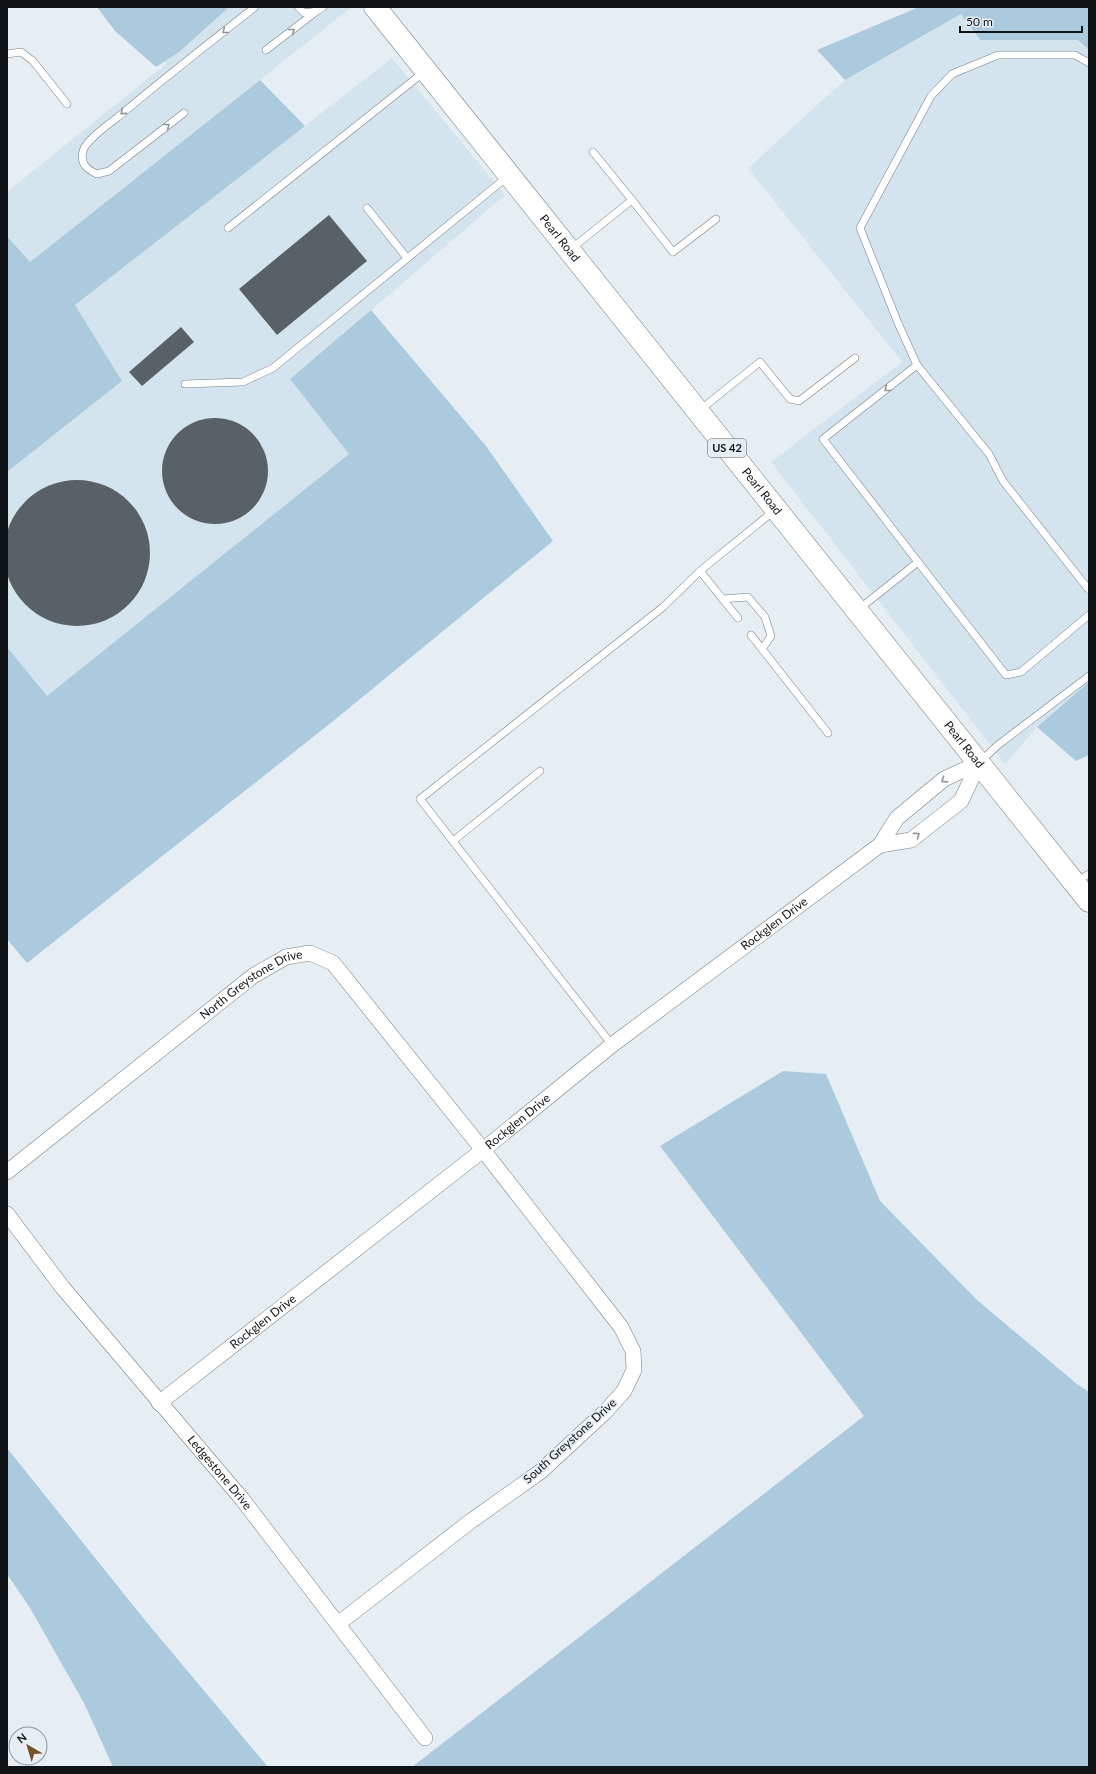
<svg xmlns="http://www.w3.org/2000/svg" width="1096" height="1774" font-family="Lato,sans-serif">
<rect width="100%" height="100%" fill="#e6eef4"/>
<!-- built -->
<g fill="#d4e4ee">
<path d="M 121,7 L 352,7 L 30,262 L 7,236 L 7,192 L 166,64 Z"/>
<path d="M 961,14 L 980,40 L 1079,40 L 1089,50 L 1089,682 L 1037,727 L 1005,764 L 771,462 L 902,362 L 748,168 L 845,80 Z"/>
<path d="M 392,58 L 505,195 L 291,379 L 349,454 L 47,697 L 7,647 L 7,472 L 122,381 L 75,305 Z"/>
</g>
<!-- green -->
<g fill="#abcadd">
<path d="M 97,7 L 229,7 L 179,52 L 156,67 L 115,31 Z"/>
<path d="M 919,7 L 1089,7 L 1089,50 L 1078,40 L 980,40 L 961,14 L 845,80 L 817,50 Z"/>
<path d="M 260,80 L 305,126 L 75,305 L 122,381 L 7,472 L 7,236 L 30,262 Z"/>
<path d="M 371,310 L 486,446 L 553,541 L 332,722 L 27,963 L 7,939 L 7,647 L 47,696 L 349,454 L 290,379 Z"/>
<path d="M 1089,682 L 1089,755 L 1076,761 L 1037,727 Z"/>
<path d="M 783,1071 L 826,1074 L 880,1201 L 977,1300 L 1077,1384 L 1089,1392 L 1089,1767 L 412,1767 L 864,1416 L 660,1146 Z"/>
<path d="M 7,1448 L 144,1619 L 268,1767 L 113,1767 L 84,1703 L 30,1608 L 7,1574 Z"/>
</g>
<!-- building -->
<g fill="#5a6166">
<path d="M 329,215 L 367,261 L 277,335 L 239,289 Z"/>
<path d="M 181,327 L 194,342 L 142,386 L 129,372 Z"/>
<circle cx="215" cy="471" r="53"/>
<circle cx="77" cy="553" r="73"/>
</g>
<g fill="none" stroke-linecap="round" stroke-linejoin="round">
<!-- service casing -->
<g stroke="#747c81" stroke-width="8">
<g id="service">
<path d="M 298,7 L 304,13 L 317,11 L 323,7"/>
<path d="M 266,50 L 317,11"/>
<path d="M 7,54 L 21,52 L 33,61 L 67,104"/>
<path d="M 1089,63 L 1075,55 L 998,55 L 952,74 L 931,96 L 860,228 L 898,323 L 917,365 L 989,454 L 1003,481 L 1089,590"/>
<path d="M 184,113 L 109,171 L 97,174 C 86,169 80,163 83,151 C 86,140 109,124 118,117 C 163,79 209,43 255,7"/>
<path d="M 632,200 L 673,252 L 716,219"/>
<path d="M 367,208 L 407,258"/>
<path d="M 228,228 L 424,72"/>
<path d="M 571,249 L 632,200 L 593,152"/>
<path d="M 917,365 L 823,439 L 918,562"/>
<path d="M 185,384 L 243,382 L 273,368 L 507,177"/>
<path d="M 700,410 L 760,362 L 790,399 L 799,401 L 855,358"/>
<path d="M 700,571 L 738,618"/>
<path d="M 723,599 L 748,597 L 765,617 L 771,636 L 762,649 L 828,733"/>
<path d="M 859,609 L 918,562 L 1006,675 L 1021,672 L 1089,615"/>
<path d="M 751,635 L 762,649"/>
<path d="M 981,761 L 998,745 L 1089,676"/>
<path d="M 453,841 L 540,771"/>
<path d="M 1076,881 L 1089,874"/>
<path d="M 612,1045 L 420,799 L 663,607 L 700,571 L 775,510"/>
</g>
</g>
<!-- minor casing -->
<g stroke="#747c81" stroke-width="16">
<g id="minor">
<path d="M 880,845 L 911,840 L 961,801 L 979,763"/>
<path id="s1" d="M 7,1172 L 253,976 L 286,957 L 310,953 L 333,963 L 483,1150 L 621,1327 L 633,1351 L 634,1370 L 624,1391 L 605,1412 L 540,1472 L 471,1521 L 339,1623"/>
<path id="s2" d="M 7,1214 L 63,1288 L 242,1499 L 425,1738"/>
<path id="s3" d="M 159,1403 L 483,1150 L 612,1045 L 880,845 L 897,818 L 944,779 L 979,763"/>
</g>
</g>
<!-- primary casing -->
<g stroke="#747c81" stroke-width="23">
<g id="primary">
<path id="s4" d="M 375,7 L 1089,901"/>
</g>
</g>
<!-- service -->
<use href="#service" stroke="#fff" stroke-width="7"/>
<!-- minor -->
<use href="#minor" stroke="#fff" stroke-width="15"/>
<!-- primary -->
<use href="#primary" stroke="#fff" stroke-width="22"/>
</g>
<!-- one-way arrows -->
<defs><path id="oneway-chevron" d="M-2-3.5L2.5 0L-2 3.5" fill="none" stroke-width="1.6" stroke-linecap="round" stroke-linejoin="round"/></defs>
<g stroke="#939596">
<use href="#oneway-chevron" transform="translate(225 31) rotate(142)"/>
<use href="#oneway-chevron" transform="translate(292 31) rotate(-38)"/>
<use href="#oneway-chevron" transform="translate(123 112) rotate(140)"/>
<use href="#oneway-chevron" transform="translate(167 126) rotate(-38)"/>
<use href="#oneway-chevron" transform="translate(887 389) rotate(142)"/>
<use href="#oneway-chevron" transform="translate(944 780) rotate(147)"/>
<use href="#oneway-chevron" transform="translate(917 835) rotate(-37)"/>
</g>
<g text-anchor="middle" stroke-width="4" stroke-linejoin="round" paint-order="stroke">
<!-- shield labels -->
<rect fill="#e6eef4" stroke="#505558" stroke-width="1" x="708" y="439" width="38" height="18" rx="3"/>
<g font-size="11" font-weight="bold" fill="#101315">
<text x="727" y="452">US 42</text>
</g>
<!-- street labels -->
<g font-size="12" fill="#101315" stroke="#e6eef4">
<text dy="4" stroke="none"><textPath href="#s4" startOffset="296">Pearl Road</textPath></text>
<text dy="4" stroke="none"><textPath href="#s4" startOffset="620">Pearl Road</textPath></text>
<text dy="4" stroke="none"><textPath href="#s4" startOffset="944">Pearl Road</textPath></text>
<text dy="4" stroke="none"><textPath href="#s3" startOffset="780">Rockglen Drive</textPath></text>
<text dy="4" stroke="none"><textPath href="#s1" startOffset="309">North Greystone Drive</textPath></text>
<text dy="4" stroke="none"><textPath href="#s3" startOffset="456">Rockglen Drive</textPath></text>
<text dy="4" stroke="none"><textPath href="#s3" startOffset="132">Rockglen Drive</textPath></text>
<text transform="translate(570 1441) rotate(-42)" y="4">South Greystone Drive</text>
<text dy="4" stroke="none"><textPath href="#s2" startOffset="335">Ledgestone Drive</textPath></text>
</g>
</g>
<!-- border -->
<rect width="1096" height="1774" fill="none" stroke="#101315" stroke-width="16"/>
<!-- north arrow -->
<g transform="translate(28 1746) rotate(322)"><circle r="19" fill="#e6eef4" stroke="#90969b"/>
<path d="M0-3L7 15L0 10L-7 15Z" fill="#74512a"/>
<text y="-6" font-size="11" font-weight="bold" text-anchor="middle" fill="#101315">N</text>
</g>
<!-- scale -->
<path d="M960 26v6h122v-6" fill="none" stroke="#101315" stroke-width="2"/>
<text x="966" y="26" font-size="12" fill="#101315" stroke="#e6eef4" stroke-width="3" paint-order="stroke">50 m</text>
</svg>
